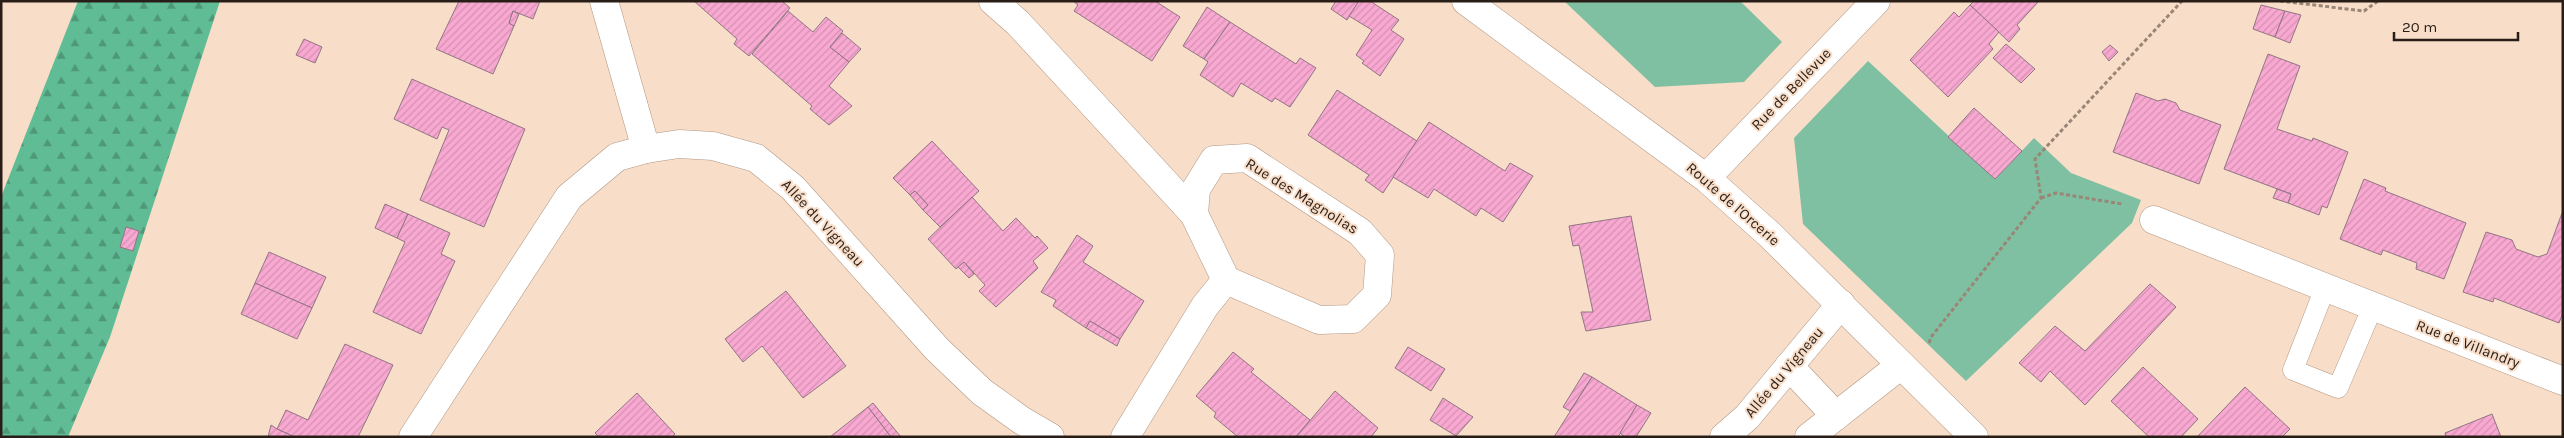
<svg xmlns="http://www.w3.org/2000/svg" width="2564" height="438" font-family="Karla,sans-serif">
<defs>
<pattern id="forest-firs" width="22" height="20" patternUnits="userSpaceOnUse" patternTransform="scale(1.25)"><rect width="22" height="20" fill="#5fbc94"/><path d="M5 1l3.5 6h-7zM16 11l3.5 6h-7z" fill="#4e9878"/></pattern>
<pattern id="building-hatch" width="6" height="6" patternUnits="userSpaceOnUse" patternTransform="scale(1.25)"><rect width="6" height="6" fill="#f8a8d1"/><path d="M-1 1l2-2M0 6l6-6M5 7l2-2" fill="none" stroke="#d590b3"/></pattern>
</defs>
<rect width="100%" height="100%" fill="#f8ddc8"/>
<!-- green -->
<g fill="#7fc0a2">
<path d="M 1564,1 L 1740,1 L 1782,42 L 1744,82 L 1655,87 Z"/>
<path d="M 1868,61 L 1995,179 L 2034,138 L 2071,173 L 2141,200 L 2132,223 L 1966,381 L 1803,224 L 1794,138 Z"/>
</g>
<!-- forest -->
<path fill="url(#forest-firs)" d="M 78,1 L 220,1 L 110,337 L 68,437 L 1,437 L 1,197 Z"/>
<!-- building -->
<g fill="url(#building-hatch)" stroke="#917583">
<path d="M 459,1 L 540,1 L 533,19 L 513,11 L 509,23 L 514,26 L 493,74 L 436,49 Z"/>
<path d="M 694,1 L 782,1 L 790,8 L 749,56 L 734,44 L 737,39 Z"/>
<path d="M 1073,1 L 1155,1 L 1180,17 L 1152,61 L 1074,11 L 1078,5 Z"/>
<path d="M 1336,1 L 1359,1 L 1347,20 L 1331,9 Z"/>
<path d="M 1359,1 L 1370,1 L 1399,20 L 1391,30 L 1404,39 L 1380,76 L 1362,63 L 1364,61 L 1356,55 L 1372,30 L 1349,16 Z"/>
<path d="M 1974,1 L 2039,1 L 2017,25 L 2020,29 L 2009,42 L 1970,5 Z"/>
<path d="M 1970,5 L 1999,32 L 1989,44 L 1993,49 L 1948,97 L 1910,60 L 1954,12 L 1959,17 Z"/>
<path d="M 2261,5 L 2285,11 L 2275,37 L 2253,29 Z"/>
<path d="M 1207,7 L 1230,22 L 1204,59 L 1183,46 Z"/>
<path d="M 513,11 L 519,14 L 514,26 L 509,23 Z"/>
<path d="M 788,11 L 813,32 L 826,17 L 843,31 L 830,47 L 849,62 L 829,86 L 852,106 L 829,125 L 810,109 L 812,106 L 752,54 Z"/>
<path d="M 2285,11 L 2301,15 L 2290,43 L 2275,37 Z"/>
<path d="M 1230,22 L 1296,64 L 1300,58 L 1316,68 L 1290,107 L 1275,98 L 1272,102 L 1241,83 L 1233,97 L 1200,75 L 1208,62 L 1204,59 Z"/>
<path d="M 842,33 L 861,49 L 849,62 L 830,47 Z"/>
<path d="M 304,39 L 322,47 L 315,63 L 296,55 Z"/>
<path d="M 2006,44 L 2035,69 L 2021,83 L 1993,58 Z"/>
<path d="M 2110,45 L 2118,52 L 2109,61 L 2102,52 Z"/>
<path d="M 2268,54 L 2300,66 L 2277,129 L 2312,141 L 2313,138 L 2348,152 L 2327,208 L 2322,206 L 2319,215 L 2288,203 L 2291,194 L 2224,169 Z"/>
<path d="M 412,79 L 525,129 L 484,227 L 420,200 L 449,130 L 442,127 L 437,139 L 394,119 Z"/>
<path d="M 1337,90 L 1417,141 L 1383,193 L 1365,180 L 1369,175 L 1308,135 Z"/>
<path d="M 2136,93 L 2158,101 L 2165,99 L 2176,103 L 2180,110 L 2221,125 L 2199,184 L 2113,152 Z"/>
<path d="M 1974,108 L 2022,151 L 1995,179 L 1948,137 Z"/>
<path d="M 1429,122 L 1505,171 L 1510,163 L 1533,176 L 1503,222 L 1481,208 L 1476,216 L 1434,189 L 1428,198 L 1393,177 Z"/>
<path d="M 932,141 L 979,191 L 940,227 L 923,210 L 928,205 L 915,191 L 910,195 L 893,178 Z"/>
<path d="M 2364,179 L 2386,188 L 2385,191 L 2466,223 L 2444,279 L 2416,269 L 2417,263 L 2383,250 L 2381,255 L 2340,239 Z"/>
<path d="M 2277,189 L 2291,194 L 2288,203 L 2273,198 Z"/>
<path d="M 915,191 L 928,205 L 923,210 L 910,195 Z"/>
<path d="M 972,197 L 1003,231 L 1016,218 L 1035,238 L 1037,236 L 1048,248 L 1033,261 L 1038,268 L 996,307 L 979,291 L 985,285 L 964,262 L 956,269 L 928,239 Z"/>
<path d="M 385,204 L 408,214 L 397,238 L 375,228 Z"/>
<path d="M 2562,213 L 2563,313 L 2559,323 L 2494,298 L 2493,302 L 2463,292 L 2486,232 L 2512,240 L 2516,249 L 2538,257 L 2547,254 Z"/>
<path d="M 408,214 L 450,233 L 441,254 L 455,261 L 421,334 L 373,312 L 405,242 L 397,238 Z"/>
<path d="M 1631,216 L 1651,320 L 1586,331 L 1581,312 L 1593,312 L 1579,245 L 1573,246 L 1569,226 Z"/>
<path d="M 126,227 L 139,231 L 133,251 L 120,247 Z"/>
<path d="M 1077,235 L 1093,246 L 1083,262 L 1144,301 L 1120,339 L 1090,321 L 1086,328 L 1053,306 L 1056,300 L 1041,292 Z"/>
<path d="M 269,252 L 326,277 L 312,308 L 255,283 Z"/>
<path d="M 964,262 L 974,274 L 969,278 L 958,267 Z"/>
<path d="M 255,283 L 312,308 L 297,339 L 241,314 Z"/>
<path d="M 2150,284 L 2176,307 L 2085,405 L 2050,371 L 2041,382 L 2019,363 L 2055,326 L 2085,351 Z"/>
<path d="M 786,291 L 846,366 L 803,398 L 762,346 L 743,362 L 725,339 Z"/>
<path d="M 1090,321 L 1120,339 L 1117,346 L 1086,328 Z"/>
<path d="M 345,344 L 393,365 L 358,437 L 294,437 L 277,429 L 286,410 L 308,420 Z"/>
<path d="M 1408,347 L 1445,369 L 1431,391 L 1395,368 Z"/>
<path d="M 1233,352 L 1254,369 L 1251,372 L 1310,420 L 1296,437 L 1238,437 L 1214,417 L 1216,413 L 1196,396 Z"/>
<path d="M 2143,367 L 2198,419 L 2181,437 L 2149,437 L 2111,401 Z"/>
<path d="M 1584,373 L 1592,377 L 1570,411 L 1563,407 Z"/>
<path d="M 1592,377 L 1637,405 L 1618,437 L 1554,437 Z"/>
<path d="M 2245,387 L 2290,429 L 2282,437 L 2197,437 Z"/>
<path d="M 1335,391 L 1378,428 L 1371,437 L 1296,437 Z"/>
<path d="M 637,393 L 675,434 L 672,437 L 599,437 L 595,433 Z"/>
<path d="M 1443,398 L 1473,417 L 1456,436 L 1430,420 Z"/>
<path d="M 873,403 L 901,437 L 891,437 L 868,407 Z"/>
<path d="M 1637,405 L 1651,413 L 1636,437 L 1625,437 L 1620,433 Z"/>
<path d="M 868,407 L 891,437 L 830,437 Z"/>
<path d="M 2492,414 L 2501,437 L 2446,437 L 2445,433 Z"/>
<path d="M 271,425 L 277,429 L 295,437 L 268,437 Z"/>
</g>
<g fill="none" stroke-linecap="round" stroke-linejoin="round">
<!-- lane casing -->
<g stroke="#b19784" stroke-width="21">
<path id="lane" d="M 2325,288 L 2293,370 L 2338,388 L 2373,306"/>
</g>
<!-- street casing -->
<g stroke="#b19784" stroke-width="29">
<g id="street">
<path d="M 604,1 L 646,149"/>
<path d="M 993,1 L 1018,23 L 1194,214 L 1226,280 L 1205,306 L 1125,437"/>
<path d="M 1706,178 L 1876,1"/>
<path d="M 1194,214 L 1196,189 L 1214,160 L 1247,158 L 1360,232 L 1380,255 L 1377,295 L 1353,319 L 1319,320 L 1226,280"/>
<path d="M 2154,220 L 2563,381"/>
<path d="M 1789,366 L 1836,416"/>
<path d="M 413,437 L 569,197 L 617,157 L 646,149 L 679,144 L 713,146 L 756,158 L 793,188 L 937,349 L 982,392 L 1021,420 L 1050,437"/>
<path d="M 1724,437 L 1747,417 L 1841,304"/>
<path d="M 1809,437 L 1901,365 L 1902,366"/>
</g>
</g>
<!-- secondary casing -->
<g stroke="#b19784" stroke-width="29">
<path id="secondary" d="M 1466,1 L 1706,178 L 1769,234 L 1974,437"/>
</g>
<!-- path -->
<g stroke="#998677" stroke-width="3" stroke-dasharray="4 2.5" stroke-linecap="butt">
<path d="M 2280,1 L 2364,11 L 2378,1"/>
<path d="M 2041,198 L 2056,193 L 2122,204"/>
<path d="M 1929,343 L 1931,337 L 2041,198 L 2035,159 L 2182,1"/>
</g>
<!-- lane -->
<use href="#lane" stroke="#fff" stroke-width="20"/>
<!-- street -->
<use href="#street" stroke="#fff" stroke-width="28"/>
<!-- secondary -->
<use href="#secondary" stroke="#fff" stroke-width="28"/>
</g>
<g text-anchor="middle" stroke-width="4" stroke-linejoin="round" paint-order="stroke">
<!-- street labels -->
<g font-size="15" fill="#281e17" stroke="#f8ddc8">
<text transform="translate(1791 89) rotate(-46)" y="5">Rue de Bellevue</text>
<text transform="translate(1302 196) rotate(32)" y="5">Rue des Magnolias</text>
<text transform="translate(1733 204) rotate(41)" y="5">Route de l'Orcerie</text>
<text transform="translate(823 223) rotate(47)" y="5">Allée du Vigneau</text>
<text transform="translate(2468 344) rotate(21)" y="5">Rue de Villandry</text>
<text transform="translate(1784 372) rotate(-50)" y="5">Allée du Vigneau</text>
</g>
</g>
<!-- border -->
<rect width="2564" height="438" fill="none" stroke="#281e17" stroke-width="5"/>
<!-- scale -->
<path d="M2394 32v8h124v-8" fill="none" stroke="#281e17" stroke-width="2.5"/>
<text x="2402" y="32" font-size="15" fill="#281e17" stroke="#f8ddc8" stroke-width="4" paint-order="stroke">20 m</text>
</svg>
